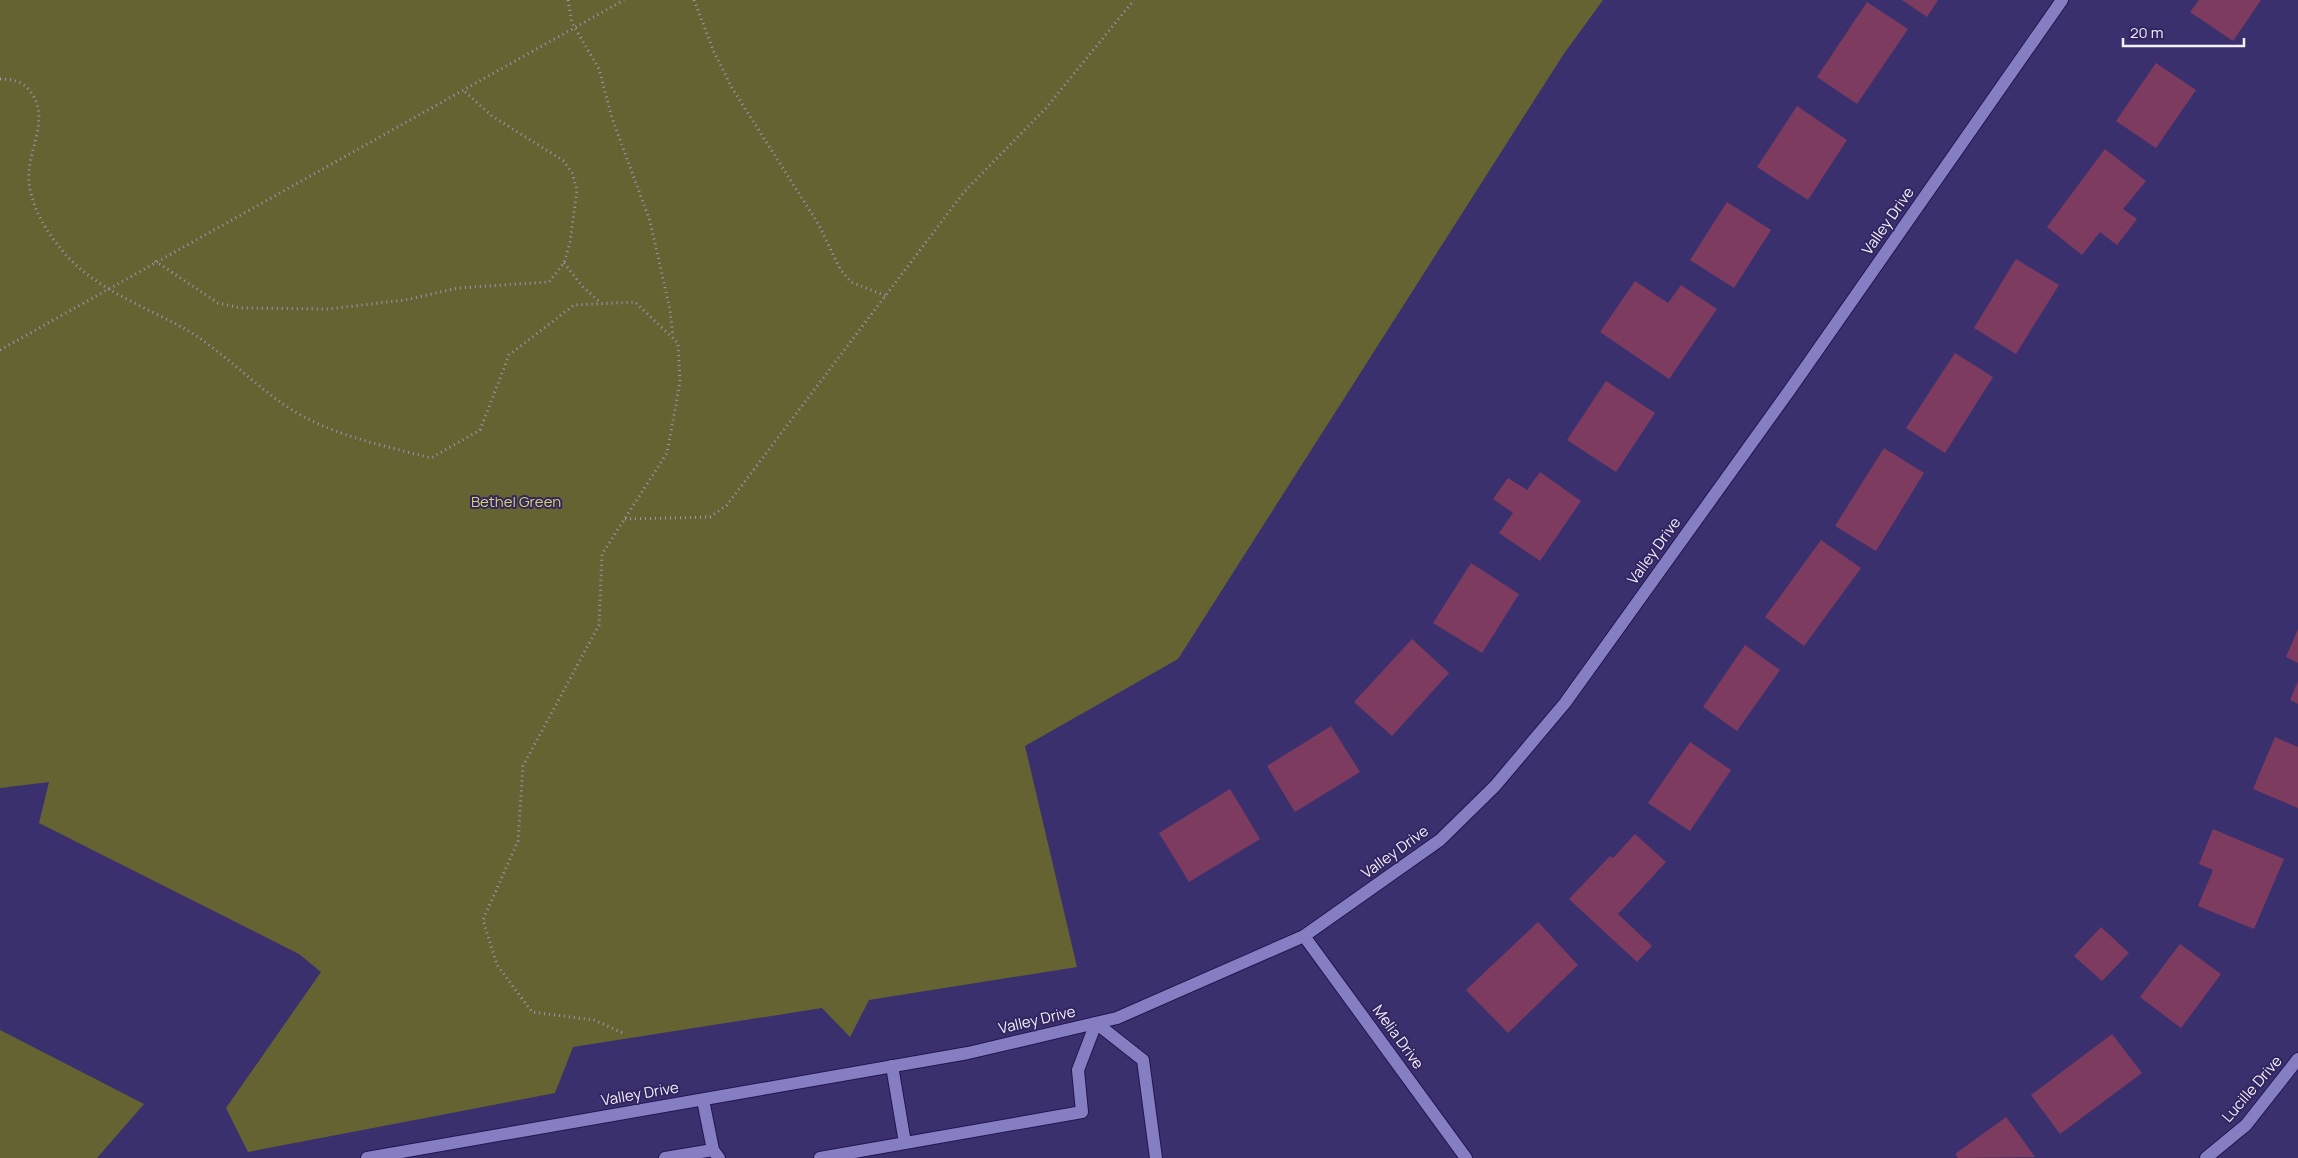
<svg xmlns="http://www.w3.org/2000/svg" width="2298" height="1158" font-family="Manrope,sans-serif">
<rect width="100%" height="100%" fill="#3b306e"/>
<!-- green -->
<g fill="#646331">
<path d="M 0,0 L 1603,0 L 1563,55 L 1178,659 L 1025,746 L 1077,967 L 869,1000 L 850,1037 L 822,1008 L 573,1047 L 555,1093 L 248,1152 L 226,1108 L 321,972 L 299,954 L 39,823 L 49,782 L 0,788 Z"/>
<path d="M 0,1030 L 144,1104 L 97,1158 L 0,1158 Z"/>
</g>
<!-- building -->
<g fill="#7d3b5f">
<path d="M 1902,0 L 1938,0 L 1927,17 Z"/>
<path d="M 2199,0 L 2261,0 L 2233,41 L 2190,12 Z"/>
<path d="M 1867,2 L 1908,29 L 1857,104 L 1817,77 Z"/>
<path d="M 2156,63 L 2196,90 L 2156,148 L 2116,121 Z"/>
<path d="M 1797,106 L 1847,140 L 1808,200 L 1757,167 Z"/>
<path d="M 2105,149 L 2146,181 L 2123,209 L 2137,219 L 2117,245 L 2100,232 L 2082,255 L 2047,227 Z"/>
<path d="M 1727,202 L 1771,230 L 1734,288 L 1690,260 Z"/>
<path d="M 2016,259 L 2059,285 L 2016,354 L 1974,328 Z"/>
<path d="M 1635,281 L 1668,303 L 1681,285 L 1717,309 L 1669,379 L 1600,332 Z"/>
<path d="M 1955,353 L 1993,377 L 1945,453 L 1906,428 Z"/>
<path d="M 1606,381 L 1655,413 L 1616,472 L 1567,440 Z"/>
<path d="M 1884,448 L 1924,473 L 1876,551 L 1835,526 Z"/>
<path d="M 1540,472 L 1581,501 L 1540,561 L 1499,533 L 1513,513 L 1493,499 L 1508,478 L 1527,490 Z"/>
<path d="M 1821,540 L 1861,568 L 1804,646 L 1765,617 Z"/>
<path d="M 1471,563 L 1519,594 L 1482,653 L 1433,623 Z"/>
<path d="M 2298,629 L 2298,663 L 2286,657 Z"/>
<path d="M 1412,639 L 1449,673 L 1392,736 L 1354,702 Z"/>
<path d="M 1745,645 L 1780,670 L 1737,731 L 1703,707 Z"/>
<path d="M 2298,681 L 2298,704 L 2290,700 Z"/>
<path d="M 1331,726 L 1360,772 L 1295,812 L 1267,766 Z"/>
<path d="M 2275,737 L 2298,747 L 2298,808 L 2253,789 Z"/>
<path d="M 1690,742 L 1731,770 L 1690,831 L 1648,803 Z"/>
<path d="M 1230,789 L 1260,839 L 1189,882 L 1159,833 Z"/>
<path d="M 2213,829 L 2284,859 L 2254,929 L 2198,906 L 2213,870 L 2199,864 Z"/>
<path d="M 1635,834 L 1666,862 L 1618,914 L 1652,946 L 1637,962 L 1569,899 L 1610,856 L 1613,858 Z"/>
<path d="M 1538,922 L 1578,965 L 1508,1033 L 1466,990 Z"/>
<path d="M 2101,927 L 2129,953 L 2102,981 L 2074,956 Z"/>
<path d="M 2180,944 L 2221,974 L 2181,1028 L 2140,997 Z"/>
<path d="M 2112,1034 L 2142,1073 L 2060,1134 L 2031,1095 Z"/>
<path d="M 2006,1117 L 2035,1157 L 1958,1158 L 1955,1154 Z"/>
</g>
<g fill="none" stroke-linecap="round" stroke-linejoin="round">
<!-- lane casing -->
<g stroke="#231550" stroke-width="14">
<g id="lane">
<path d="M 892,1066 L 905,1143"/>
<path d="M 703,1100 L 713,1150"/>
<path d="M 665,1158 L 713,1150 L 719,1158"/>
<path d="M 820,1158 L 1082,1112 L 1078,1070 L 1096,1023 L 1143,1060 L 1156,1158"/>
</g>
</g>
<!-- street casing -->
<g stroke="#231550" stroke-width="14">
<g id="street">
<path d="M 1304,936 L 1466,1158"/>
<path d="M 367,1158 L 968,1053 L 1117,1018 L 1304,936 L 1440,840 L 1495,786 L 1565,703 L 1789,391 L 2062,0"/>
<path d="M 2206,1158 L 2246,1125 L 2298,1059"/>
</g>
</g>
<!-- path -->
<g stroke="#9d97b8" stroke-width="3" stroke-dasharray="1 4" stroke-linecap="butt">
<path d="M 568,0 L 572,23 L 599,69 L 612,118 L 650,221 L 670,310 L 673,336"/>
<path d="M 694,0 L 714,52 L 732,88 L 819,225 L 840,269 L 851,282 L 886,296"/>
<path d="M 0,79 C 13,79 22,81 30,91 C 52,119 26,151 29,182 C 31,206 46,231 61,249 C 92,288 144,306 187,330 C 222,351 252,383 286,406 C 329,435 381,445 431,458 L 480,430 L 509,355 L 574,305 L 635,302 L 678,343 L 680,382 L 667,453 L 602,554 L 599,625 L 523,766 L 518,841 L 483,920 L 497,965 L 532,1012 L 594,1020 L 623,1033"/>
<path d="M 155,261 L 218,303 L 241,308 L 328,309 L 405,300 L 458,288 L 549,282 L 564,263 L 570,242 L 577,190 L 572,173 L 564,161 L 492,116 L 463,90"/>
<path d="M 564,263 L 583,287 L 601,303"/>
<path d="M 0,350 L 624,0"/>
<path d="M 625,519 L 710,517 L 727,505 L 964,192 L 1046,108 L 1134,0"/>
</g>
<!-- lane -->
<use href="#lane" stroke="#857ec3" stroke-width="12"/>
<!-- street -->
<use href="#street" stroke="#857ec3" stroke-width="12"/>
</g>
<g text-anchor="middle" stroke-width="4" stroke-linejoin="round" paint-order="stroke">
<!-- street labels -->
<g font-size="15" fill="#f1f1f9" stroke="#312562">
<text transform="translate(1888 221) rotate(-55)" y="5">Valley Drive</text>
<text transform="translate(1654 551) rotate(-54)" y="5">Valley Drive</text>
<text transform="translate(1395 852) rotate(-36)" y="5">Valley Drive</text>
<text transform="translate(1037 1020) rotate(-13)" y="5">Valley Drive</text>
<text transform="translate(1398 1037) rotate(54)" y="5">Melia Drive</text>
<text transform="translate(2252 1089) rotate(-49)" y="5">Lucille Drive</text>
<text transform="translate(640 1094) rotate(-10)" y="5">Valley Drive</text>
</g>
<!-- park labels -->
<g font-size="15" fill="#d6d468" stroke="#312562">
<text x="516" y="507">Bethel Green</text>
</g>
</g>
<!-- scale -->
<path d="M2123 38v8h121v-8" fill="none" stroke="#f1f1f9" stroke-width="2.5"/>
<text x="2130" y="38" font-size="15" fill="#f1f1f9" stroke="#312562" stroke-width="4" paint-order="stroke">20 m</text>
</svg>
